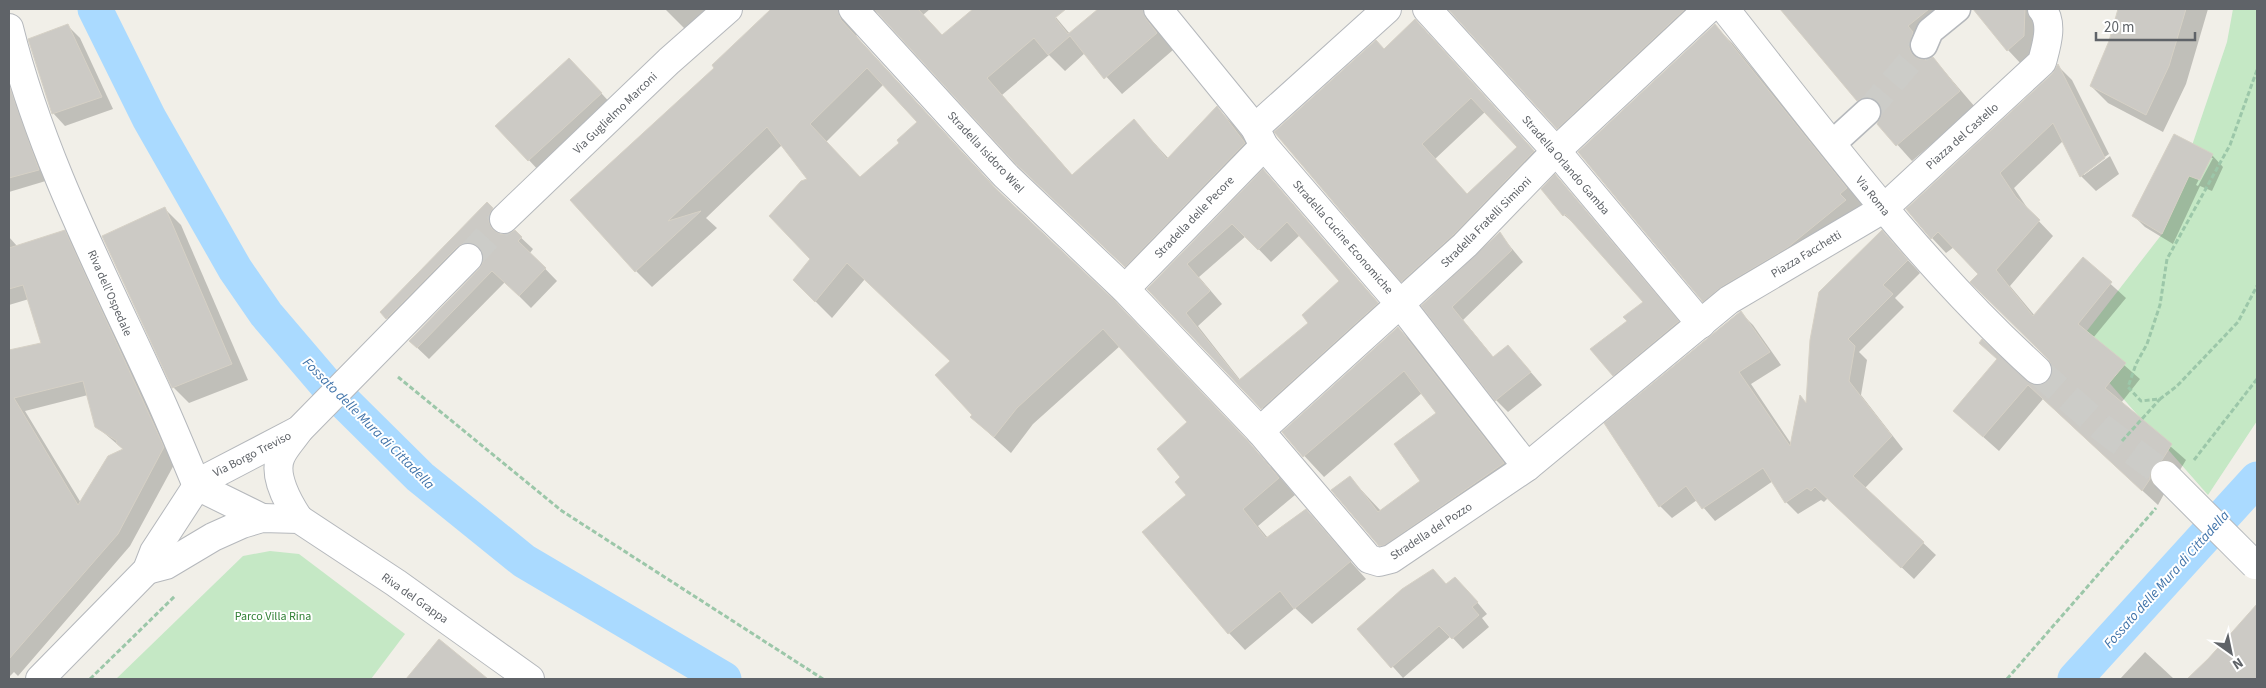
<svg xmlns="http://www.w3.org/2000/svg" width="2266" height="688" font-family="'Source Sans 3',sans-serif">
<rect width="100%" height="100%" fill="#f1efe8"/>
<!-- green -->
<g fill="#c5e8c5">
<path d="M 2233,9 L 2257,9 L 2257,421 L 2208,495 L 2076,345 L 2162,234 L 2227,42 Z"/>
<path d="M 270,551 L 299,554 L 405,634 L 371,679 L 116,679 L 243,556 Z"/>
</g>
<!-- shadow -->
<g fill="#0003" fill-rule="evenodd">
<path d="M 665,9 L 726,9 L 694,38 Z"/>
<path d="M 773,9 L 930,9 L 923,15 L 943,36 L 975,9 L 1049,9 L 1070,34 L 1100,9 L 1157,9 L 1159,30 L 1173,50 L 1122,94 L 1085,53 L 1065,71 L 1049,55 L 1002,95 L 1073,176 L 1134,121 L 1169,159 L 1217,108 L 1233,124 L 1261,160 L 1142,283 L 1034,180 L 879,13 L 867,10 L 854,29 L 857,37 L 1004,197 L 1130,318 L 1265,460 L 1295,495 L 1258,526 L 1268,538 L 1305,510 L 1366,579 L 1312,624 L 1295,608 L 1245,650 L 1229,633 L 1182,477 L 1189,422 L 1120,346 L 1033,424 L 1011,453 L 971,417 L 973,415 L 952,361 L 865,279 L 832,318 L 794,280 L 812,259 L 809,179 L 782,145 L 706,218 L 717,228 L 652,287 L 636,271 L 716,68 L 713,65 ZM 884,84 L 919,122 L 901,143 L 860,178 L 826,142 Z"/>
<path d="M 1450,9 L 1705,9 L 1574,144 Z"/>
<path d="M 1781,9 L 1962,9 L 1928,49 L 1924,62 L 1933,58 L 1975,107 L 1912,161 L 1878,123 L 1883,112 L 1874,115 L 1858,100 Z"/>
<path d="M 1975,9 L 2033,9 L 2039,52 L 2023,66 L 2008,50 Z"/>
<path d="M 2119,9 L 2208,9 L 2186,84 L 2163,132 L 2108,103 L 2091,86 L 2110,41 Z"/>
<path d="M 68,26 L 80,38 L 113,109 L 65,126 L 53,113 Z"/>
<path d="M 1716,27 L 1733,44 L 1863,205 L 1720,317 L 1704,301 Z"/>
<path d="M 1429,34 L 1548,166 L 1416,295 L 1402,281 L 1384,51 ZM 1485,112 L 1518,147 L 1468,195 L 1435,159 Z"/>
<path d="M 2058,66 L 2072,80 L 2109,154 L 2084,172 L 2084,175 L 2110,156 L 2119,174 L 2096,191 L 2081,176 L 2063,141 L 2014,188 L 2030,212 L 2053,236 L 2010,286 L 2035,316 L 2083,259 L 2126,298 L 2093,338 L 2140,379 L 2121,403 L 2186,460 L 2177,475 L 2164,487 L 2164,494 L 2158,505 L 2043,399 L 1999,451 L 1954,411 L 1998,360 L 2032,386 L 2041,386 L 2049,382 L 2053,374 L 2053,366 L 2049,358 L 1980,274 L 1954,247 L 1946,253 L 1932,238 Z"/>
<path d="M 581,71 L 613,106 L 541,173 L 497,126 Z"/>
<path d="M 14,102 L 25,113 L 49,180 L 9,192 L 9,103 Z"/>
<path d="M 2212,155 L 2223,167 L 2212,191 L 2200,186 L 2173,244 L 2145,227 L 2134,216 ZM 2210,158 L 2213,158 L 2198,186 L 2196,185 Z"/>
<path d="M 1263,171 L 1390,316 L 1275,421 L 1148,289 ZM 1300,235 L 1341,281 L 1310,323 L 1241,381 L 1198,326 L 1222,304 L 1199,277 L 1246,236 L 1271,262 Z"/>
<path d="M 1555,176 L 1689,333 L 1625,386 L 1614,375 L 1629,321 L 1645,302 L 1576,225 L 1564,215 Z"/>
<path d="M 487,204 L 504,221 L 501,228 L 500,235 L 509,235 L 515,232 L 533,249 L 530,253 L 557,281 L 531,308 L 505,282 L 429,359 L 410,341 L 480,270 L 484,263 L 484,255 L 476,255 L 399,330 L 381,312 Z"/>
<path d="M 165,209 L 181,225 L 248,380 L 189,403 L 173,387 Z"/>
<path d="M 64,232 L 77,244 L 176,461 L 130,546 L 18,676 L 14,672 L 9,677 L 9,574 L 25,561 L 9,534 L 9,352 L 42,344 L 29,299 L 9,305 L 9,237 L 17,246 ZM 88,395 L 96,426 L 124,450 L 81,503 L 25,411 Z"/>
<path d="M 1882,232 L 1920,273 L 1895,298 L 1904,307 L 1859,352 L 1867,360 L 1861,395 L 1903,449 L 1865,488 L 1936,555 L 1914,579 L 1828,498 L 1824,502 L 1821,500 L 1798,514 L 1786,502 L 1773,481 L 1715,521 L 1697,500 L 1672,518 L 1660,506 L 1741,313 L 1753,325 L 1781,365 L 1751,384 L 1792,445 L 1801,398 L 1807,404 Z"/>
<path d="M 1500,234 L 1523,262 L 1463,320 L 1494,358 L 1508,346 L 1542,385 L 1508,412 L 1496,400 L 1423,306 Z"/>
<path d="M 1398,328 L 1418,348 L 1523,483 L 1401,565 L 1380,545 L 1350,478 L 1381,511 L 1422,481 L 1438,413 L 1422,393 L 1324,477 L 1283,433 Z"/>
<path d="M 1433,571 L 1447,585 L 1466,589 L 1487,614 L 1482,618 L 1489,627 L 1463,649 L 1451,636 L 1403,678 L 1359,629 Z"/>
<path d="M 2257,606 L 2257,679 L 2189,679 Z"/>
<path d="M 439,641 L 480,674 L 485,679 L 408,679 Z"/>
<path d="M 2145,652 L 2174,679 L 2120,679 Z"/>
</g>
<g fill="none" stroke-linecap="round" stroke-linejoin="round">
<!-- canal -->
<g stroke="#aadaff" stroke-width="35">
<path d="M 95,9 L 149,118 L 235,269 L 266,314 L 324,382 L 420,477 L 524,561 L 724,679"/>
<path d="M 2075,679 L 2257,479"/>
</g>
</g>
<!-- building -->
<g fill="#cccac5" stroke="#d6d1c6" fill-rule="evenodd">
<path d="M 771,9 L 838,9 L 841,20 L 993,186 L 1114,300 L 1248,441 L 1279,478 L 1243,509 L 1266,538 L 1306,509 L 1351,561 L 1294,609 L 1280,591 L 1228,634 L 1142,532 L 1186,495 L 1175,482 L 1180,477 L 1157,449 L 1187,422 L 1103,329 L 1017,408 L 994,437 L 970,417 L 972,415 L 935,375 L 950,361 L 847,263 L 815,302 L 793,280 L 810,259 L 769,216 L 801,181 L 807,179 L 767,127 L 668,221 L 701,211 L 635,272 L 570,200 L 714,68 L 712,65 ZM 867,68 L 917,122 L 897,140 L 899,143 L 860,177 L 810,124 Z"/>
<path d="M 874,9 L 918,9 L 942,35 L 973,9 L 1066,9 L 1055,18 L 1068,34 L 1098,9 L 1143,9 L 1146,19 L 1157,33 L 1104,79 L 1070,36 L 1048,55 L 1034,38 L 987,78 L 1072,175 L 1134,119 L 1167,159 L 1217,106 L 1245,143 L 1125,267 L 1016,164 Z"/>
<path d="M 1448,9 L 1685,9 L 1557,129 Z"/>
<path d="M 1780,9 L 1929,9 L 1908,26 L 1913,32 L 1909,47 L 1912,54 L 1919,59 L 1926,60 L 1933,57 L 1960,91 L 1896,146 L 1877,124 L 1881,116 L 1882,109 L 1878,102 L 1871,98 L 1864,97 L 1857,101 Z"/>
<path d="M 1973,9 L 2025,9 L 2024,36 L 2007,51 Z"/>
<path d="M 2118,9 L 2186,9 L 2169,66 L 2146,115 L 2090,86 L 2109,41 Z"/>
<path d="M 1415,19 L 1534,151 L 1454,234 L 1401,282 L 1274,132 L 1376,40 L 1384,49 ZM 1471,98 L 1517,147 L 1467,194 L 1422,144 Z"/>
<path d="M 68,24 L 102,97 L 52,114 L 28,39 Z"/>
<path d="M 1715,24 L 1847,188 L 1840,194 L 1846,200 L 1787,248 L 1721,287 L 1703,302 L 1578,152 Z"/>
<path d="M 569,58 L 602,93 L 528,161 L 495,126 Z"/>
<path d="M 2058,64 L 2105,158 L 2080,177 L 2053,123 L 2000,173 L 2016,197 L 2040,220 L 1996,270 L 2033,316 L 2083,257 L 2112,282 L 2078,324 L 2126,363 L 2105,388 L 2172,444 L 2162,460 L 2154,464 L 2150,471 L 2150,479 L 2142,491 L 2028,385 L 1983,437 L 1953,411 L 1997,359 L 1979,343 L 1982,339 L 2033,385 L 2041,385 L 2048,381 L 2052,374 L 2052,366 L 2048,359 L 1970,282 L 1978,274 L 1938,232 L 1931,239 L 1906,209 L 2053,73 Z"/>
<path d="M 9,85 L 39,170 L 9,178 Z"/>
<path d="M 2174,134 L 2213,154 L 2200,180 L 2189,176 L 2162,234 L 2132,216 Z"/>
<path d="M 1263,169 L 1378,303 L 1261,409 L 1147,289 ZM 1287,222 L 1339,281 L 1302,315 L 1308,323 L 1239,380 L 1186,313 L 1210,291 L 1187,264 L 1232,224 L 1258,250 Z"/>
<path d="M 1555,174 L 1679,321 L 1613,376 L 1590,349 L 1627,321 L 1623,317 L 1643,302 L 1565,214 L 1563,216 L 1541,189 Z"/>
<path d="M 487,202 L 493,208 L 489,215 L 489,222 L 492,229 L 500,234 L 508,234 L 515,230 L 522,237 L 518,241 L 546,268 L 519,296 L 492,271 L 417,348 L 409,341 L 479,269 L 483,262 L 483,254 L 479,247 L 472,243 L 464,243 L 457,247 L 386,319 L 380,312 Z"/>
<path d="M 165,207 L 232,364 L 172,388 L 102,236 Z"/>
<path d="M 65,230 L 164,447 L 118,534 L 9,659 L 9,350 L 41,343 L 23,285 L 9,289 L 9,248 ZM 83,381 L 95,427 L 117,441 L 116,443 L 123,449 L 108,456 L 78,505 L 14,398 Z"/>
<path d="M 1882,230 L 1908,260 L 1883,285 L 1893,294 L 1848,339 L 1855,346 L 1849,381 L 1892,436 L 1853,476 L 1924,542 L 1901,568 L 1815,487 L 1811,491 L 1807,488 L 1785,503 L 1763,468 L 1702,509 L 1686,486 L 1659,507 L 1604,423 L 1741,311 L 1770,352 L 1739,372 L 1790,446 L 1800,395 L 1806,403 L 1810,340 L 1819,292 Z"/>
<path d="M 1500,232 L 1512,250 L 1452,307 L 1493,357 L 1508,345 L 1531,372 L 1495,401 L 1421,306 Z"/>
<path d="M 1398,327 L 1504,463 L 1385,545 L 1379,546 L 1331,490 L 1350,476 L 1378,512 L 1420,481 L 1394,444 L 1436,413 L 1404,371 L 1303,457 L 1282,432 Z"/>
<path d="M 1433,569 L 1446,584 L 1455,577 L 1478,602 L 1472,607 L 1479,615 L 1452,639 L 1439,626 L 1391,668 L 1357,629 L 1402,589 Z"/>
<path d="M 2257,604 L 2257,679 L 2187,679 L 2209,658 Z"/>
<path d="M 439,639 L 488,679 L 406,679 Z"/>
</g>
<g fill="none" stroke-linecap="round" stroke-linejoin="round">
<!-- pedestrian-tunnel -->
<path stroke="#ccccc8" stroke-width="26" stroke-dasharray="26 13" stroke-linecap="butt" d="M 1867,112 L 1924,45"/>
<!-- minor-tunnel -->
<g stroke="#ccccc8" stroke-width="28" stroke-dasharray="28 14" stroke-linecap="butt">
<path d="M 468,258 L 504,219"/>
<path d="M 2037,370 L 2101,427 L 2165,475"/>
</g>
<!-- pedestrian casing -->
<g stroke="#b5b8bc" stroke-width="29">
<g id="pedestrian">
<path d="M 1924,45 L 1930,31 L 1957,9"/>
<path d="M 1832,144 L 1867,112"/>
</g>
</g>
<!-- minor casing -->
<g stroke="#b5b8bc" stroke-width="30">
<g id="minor">
<path d="M 853,9 L 1005,175 L 1125,289 L 1260,431 L 1369,559 L 1379,562 L 1391,559 L 1527,467 L 1729,300 L 1883,209 L 2042,62 C 2046,47 2054,23 2042,9"/>
<path d="M 1158,9 L 1255,128 L 1264,146 L 1401,305 L 1527,467"/>
<path d="M 1427,9 L 1563,159 L 1701,324"/>
<path d="M 1725,9 C 1824,134 1919,263 2037,370"/>
<path d="M 1255,128 L 1387,9"/>
<path d="M 504,219 L 669,61 L 728,9"/>
<path d="M 1125,289 L 1264,146"/>
<path d="M 299,430 C 293,439 285,447 281,456 C 272,475 289,504 299,519"/>
<path d="M 1260,431 L 1465,245 L 1556,151 L 1708,9"/>
<path d="M 197,486 L 205,479 L 299,430 L 468,258"/>
</g>
</g>
<!-- tertiary casing -->
<g stroke="#b5b8bc" stroke-width="30">
<g id="tertiary">
<path d="M 9,28 C 41,158 105,278 160,399 C 173,428 185,457 197,486 L 262,518"/>
<path d="M 147,570 L 166,565 L 213,537 L 242,524 L 262,518 L 299,519 L 396,583 L 530,679"/>
<path d="M 40,679 L 147,570 L 154,552 L 197,486"/>
</g>
</g>
<!-- path -->
<g stroke="#9cc7a9" stroke-width="3" stroke-dasharray="5 2.5" stroke-linecap="butt">
<path d="M 2257,70 L 2230,145 L 2167,259 L 2160,305 L 2147,344 L 2136,364 L 2128,387 L 2141,401 L 2160,399 L 2177,386 L 2238,322 L 2257,286"/>
<path d="M 398,377 L 562,511 L 823,679"/>
<path d="M 2122,441 L 2160,399"/>
<path d="M 2194,460 L 2257,379"/>
<path d="M 90,679 L 175,596"/>
<path d="M 2007,679 L 2156,508"/>
</g>
<!-- pedestrian -->
<use href="#pedestrian" stroke="#fff" stroke-width="26"/>
<!-- minor -->
<use href="#minor" stroke="#fff" stroke-width="28"/>
<!-- tertiary -->
<use href="#tertiary" stroke="#fff" stroke-width="28"/>
<!-- minor-bridge casing -->
<g stroke="#b5b8bc" stroke-width="30" stroke-linecap="butt">
<path id="minor-bridge" d="M 2165,475 L 2255,565"/>
</g>
<!-- minor-bridge -->
<use href="#minor-bridge" stroke="#fff" stroke-width="28"/>
</g>
<g text-anchor="middle" stroke-width="4" stroke-linejoin="round" paint-order="stroke">
<!-- street labels -->
<g font-size="12" fill="#5f6368" stroke="#fff">
<text transform="translate(615 113) rotate(-44)" y="4">Via Guglielmo Marconi</text>
<text transform="translate(1962 136) rotate(-42)" y="4">Piazza del Castello</text>
<text transform="translate(986 152) rotate(47)" y="4">Stradella Isidoro Wiel</text>
<text transform="translate(1566 165) rotate(49)" y="4">Stradella Orlando Gamba</text>
<text transform="translate(1873 196) rotate(51)" y="4">Via Roma</text>
<text transform="translate(1194 217) rotate(-46)" y="4">Stradella delle Pecore</text>
<text transform="translate(1486 222) rotate(-45)" y="4">Stradella Fratelli Simioni</text>
<text transform="translate(1343 237) rotate(49)" y="4">Stradella Cucine Economiche</text>
<text transform="translate(1806 254) rotate(-31)" y="4">Piazza Facchetti</text>
<text transform="translate(110 293) rotate(66)" y="4">Riva dell'Ospedale</text>
<text transform="translate(252 454) rotate(-27)" y="4">Via Borgo Treviso</text>
<text transform="translate(1431 531) rotate(-33)" y="4">Stradella del Pozzo</text>
<text transform="translate(415 598) rotate(35)" y="4">Riva del Grappa</text>
</g>
<!-- park labels -->
<g font-size="12" fill="#348238" stroke="#fff">
<text x="273" y="620">Parco Villa Rina</text>
</g>
<!-- water labels -->
<g font-size="14" font-style="italic" fill="#4174aa" stroke="#fff">
<text transform="translate(369 423) rotate(45)" y="5">Fossato delle Mura di Cittadella</text>
<text transform="translate(2166 579) rotate(-48)" y="5">Fossato delle Mura di Cittadella</text>
</g>
</g>
<!-- border -->
<rect width="2266" height="688" fill="none" stroke="#5f6368" stroke-width="20"/>
<!-- north arrow -->
<g transform="translate(2231 653) rotate(147)" stroke="#ffffff" stroke-width="4" paint-order="stroke">
<path d="M0-4L9 19L0 12L-9 19Z" fill="#5f6368"/>
<text y="-8" font-size="14" font-weight="bold" text-anchor="middle" fill="#5f6368">N</text>
</g>
<!-- scale -->
<path d="M2096 32v8h99v-8" fill="none" stroke="#5f6368" stroke-width="2.5"/>
<text x="2104" y="32" font-size="15" fill="#5f6368" stroke="#ffffff" stroke-width="4" paint-order="stroke">20 m</text>
</svg>
